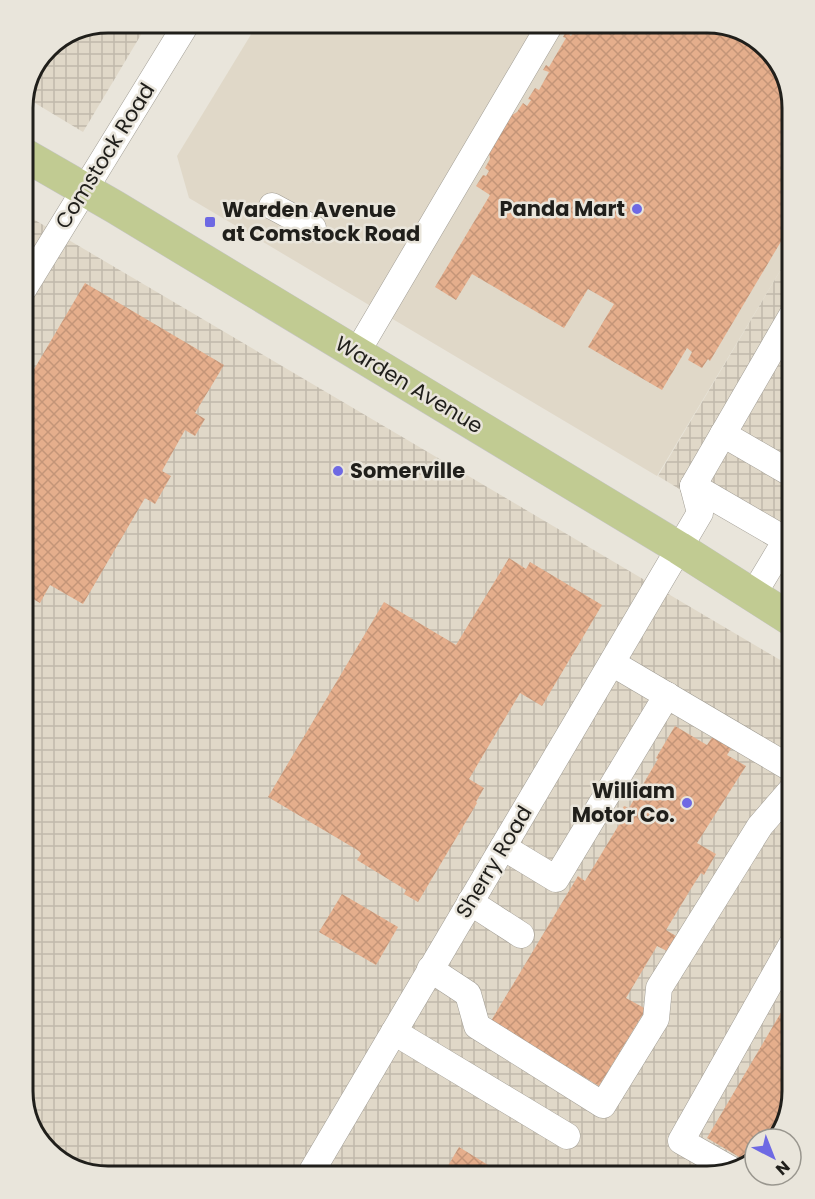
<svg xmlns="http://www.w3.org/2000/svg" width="815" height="1199" font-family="Poppins,sans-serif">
<defs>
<pattern id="industrial-grid" width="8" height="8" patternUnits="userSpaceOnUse" patternTransform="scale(1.5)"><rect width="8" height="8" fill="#e0d8c8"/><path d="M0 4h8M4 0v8" fill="none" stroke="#c0b9ab"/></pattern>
<pattern id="building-cross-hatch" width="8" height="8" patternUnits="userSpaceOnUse" patternTransform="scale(1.5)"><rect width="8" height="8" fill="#e5ae8c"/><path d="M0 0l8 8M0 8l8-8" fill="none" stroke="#c49578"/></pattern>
</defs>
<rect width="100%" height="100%" fill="#e9e5db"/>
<!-- built -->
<path fill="#e0d8c8" d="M 258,23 L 712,23 L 750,34 L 781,66 L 792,108 L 792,251 L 657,476 L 189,198 L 177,156 Z"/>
<!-- industrial -->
<g fill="url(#industrial-grid)">
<path d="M 108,23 L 148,23 L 83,132 L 25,97 L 51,44 Z"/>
<path d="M 23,213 L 792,667 L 792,1091 L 781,1134 L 755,1139 L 755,1160 L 749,1165 L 707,1176 L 103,1176 L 61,1162 L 34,1133 L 23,1091 Z"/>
<path d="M 792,251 L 792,558 L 658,476 Z"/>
</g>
<!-- building -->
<g fill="url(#building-cross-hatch)">
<path d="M 579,23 L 712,23 L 750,34 L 781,66 L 792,108 L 792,223 L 710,361 L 708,359 L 702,368 L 688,360 L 692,352 L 687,348 L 662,390 L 588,347 L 614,304 L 588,289 L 564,328 L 472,274 L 456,300 L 435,287 L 490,195 L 476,186 L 483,175 L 486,176 L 489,171 L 485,168 L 490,159 L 489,153 L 512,115 L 517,112 L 523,103 L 527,106 L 531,100 L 528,99 L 535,88 L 539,90 L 549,72 L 543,70 L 546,65 L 549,67 L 566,38 L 563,37 L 566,31 L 571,36 Z"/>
<path d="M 85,283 L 224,365 L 195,413 L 205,419 L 195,436 L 185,430 L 162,471 L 171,476 L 155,504 L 145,498 L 83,604 L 50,585 L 40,603 L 23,593 L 23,388 Z"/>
<path d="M 792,410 L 792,436 L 781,429 Z"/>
<path d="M 509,558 L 526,569 L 530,562 L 602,605 L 542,706 L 520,693 L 469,779 L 484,788 L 476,802 L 477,803 L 418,902 L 404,894 L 406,890 L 357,860 L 361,854 L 359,851 L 268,797 L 384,602 L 456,645 Z"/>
<path d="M 675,726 L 707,745 L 713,736 L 732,747 L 727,755 L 746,766 L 697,843 L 716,854 L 704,875 L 701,873 L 692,887 L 666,930 L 676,936 L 667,951 L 657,946 L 626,998 L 646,1009 L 599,1086 L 491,1021 L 578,876 L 585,881 L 620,823 L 616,820 L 624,806 L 629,808 L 658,759 L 656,758 Z"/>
<path d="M 342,894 L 398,927 L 376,965 L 319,932 Z"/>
<path d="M 792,994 L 792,1091 L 781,1134 L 776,1139 L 755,1139 L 755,1160 L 751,1164 L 707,1138 Z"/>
<path d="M 459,1147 L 501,1173 L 507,1176 L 442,1176 Z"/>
</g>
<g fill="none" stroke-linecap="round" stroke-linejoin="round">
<!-- minor casing -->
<g stroke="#a29e95" stroke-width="27">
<g id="minor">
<path d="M 272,206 L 313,228"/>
<path d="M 23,290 L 187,23"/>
<path d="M 356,354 L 551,23"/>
<path d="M 723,434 L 792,474"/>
<path d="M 693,486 L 786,540 L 753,595"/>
<path d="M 612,663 L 792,769"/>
<path d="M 503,847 L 556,879 L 667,695"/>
<path d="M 470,902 L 521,935"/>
<path d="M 430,969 L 468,994 L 477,1026 L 603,1105 L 656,1019 L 659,988 L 760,826 L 792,789"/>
<path d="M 394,1032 L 567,1136"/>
<path d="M 732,1170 L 681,1141 L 792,944"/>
<path d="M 309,1176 L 700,513 L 693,486 L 792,315"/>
</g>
</g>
<!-- major casing -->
<g stroke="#c5c5c4" stroke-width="34">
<path id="major" d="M 23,154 L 115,207 L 679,548 L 792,620"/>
</g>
<!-- minor -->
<use href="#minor" stroke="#fff" stroke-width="26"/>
<!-- major -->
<use href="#major" stroke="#c1cb92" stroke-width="33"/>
</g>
<!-- markers -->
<g fill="#6e69e3" stroke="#e9e5db" stroke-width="2">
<circle cx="637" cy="209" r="6"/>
<rect x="204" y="216" width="12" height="12" rx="3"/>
<circle cx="338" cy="471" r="6"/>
<circle cx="687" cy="803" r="6"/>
</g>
<g text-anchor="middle" stroke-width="5" stroke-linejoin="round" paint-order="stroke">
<!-- street labels -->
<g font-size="21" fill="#201f1b" stroke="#e9e5db">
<text transform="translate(105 156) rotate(-58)" y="7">Comstock Road</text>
<text transform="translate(409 385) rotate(31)" y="7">Warden Avenue</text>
<text transform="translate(494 862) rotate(-59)" y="7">Sherry Road</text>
</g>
<!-- poi labels -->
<g font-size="21" font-weight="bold" fill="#201f1b" stroke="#e9e5db" text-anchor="end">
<text x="625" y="216">Panda Mart</text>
<text x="222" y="217" text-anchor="start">Warden Avenue<tspan x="222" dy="24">at Comstock Road</tspan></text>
<text x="350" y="478" text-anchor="start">Somerville</text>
<text x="675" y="798">William<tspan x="675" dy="24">Motor Co.</tspan></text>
</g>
</g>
<!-- crop -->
<path d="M0 0H815V1199H0ZM108 33H707A75 75 0 0 1 782 108V1091A75 75 0 0 1 707 1166H108A75 75 0 0 1 33 1091V108A75 75 0 0 1 108 33Z" fill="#e9e5db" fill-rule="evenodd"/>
<path fill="none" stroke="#201f1b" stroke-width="3" d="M108 33H707A75 75 0 0 1 782 108V1091A75 75 0 0 1 707 1166H108A75 75 0 0 1 33 1091V108A75 75 0 0 1 108 33Z"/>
<!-- north arrow -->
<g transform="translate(773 1157) rotate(138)"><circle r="28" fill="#e9e5db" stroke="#99968e" stroke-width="1.5"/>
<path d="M0-4.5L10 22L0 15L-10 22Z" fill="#6e69e3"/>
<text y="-9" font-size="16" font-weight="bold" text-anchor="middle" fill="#201f1b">N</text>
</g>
</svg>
